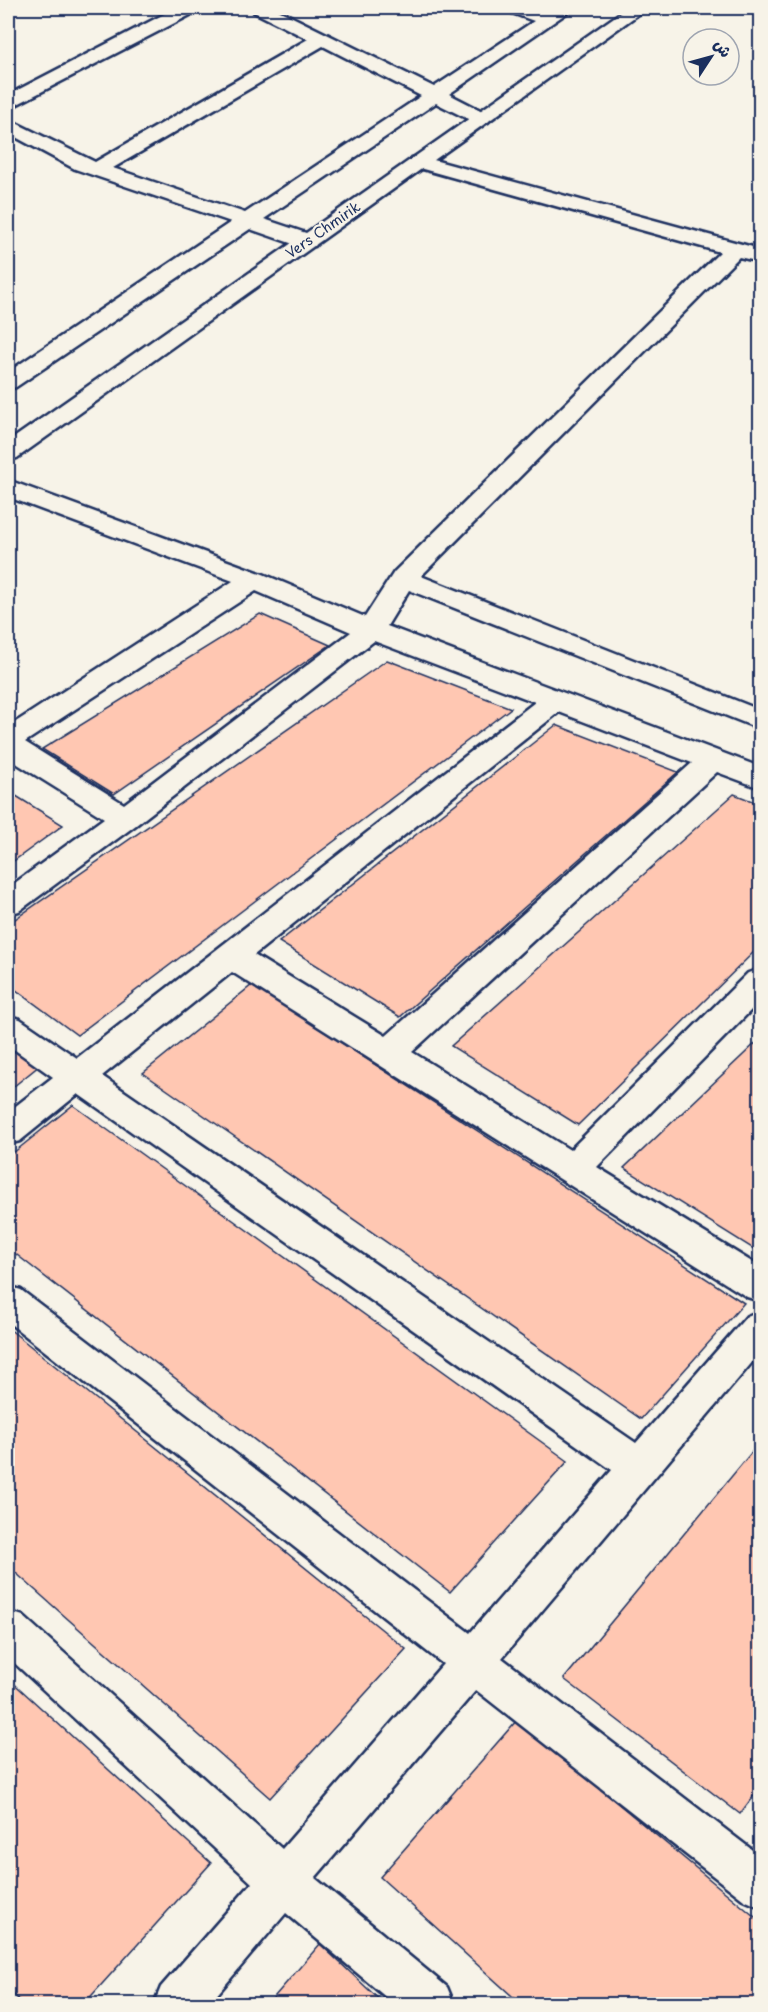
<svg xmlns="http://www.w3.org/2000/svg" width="768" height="2012" font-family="'Playpen Sans','Playpen Sans Arabic',sans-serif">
<rect width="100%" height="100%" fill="#f7f3e8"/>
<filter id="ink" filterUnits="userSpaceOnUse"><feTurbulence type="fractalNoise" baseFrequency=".0167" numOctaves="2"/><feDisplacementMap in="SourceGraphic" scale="12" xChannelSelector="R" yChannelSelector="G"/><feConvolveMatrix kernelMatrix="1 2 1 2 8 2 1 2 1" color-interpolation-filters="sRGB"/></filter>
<g filter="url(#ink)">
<!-- building -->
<g fill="#ffc7b2" stroke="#1b2f5e" stroke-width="1.5">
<path d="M 260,614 L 330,645 L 114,794 L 42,749 Z"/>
<path d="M 387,660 L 511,708 L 77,1035 L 8,984 L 8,924 Z"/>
<path d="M 556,725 L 678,772 L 400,1017 L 279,942 Z"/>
<path d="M 8,791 L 63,825 L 8,865 Z"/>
<path d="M 734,794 L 760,804 L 760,946 L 578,1125 L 451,1046 Z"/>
<path d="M 252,985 L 744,1303 L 641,1419 L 143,1073 Z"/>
<path d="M 760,1039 L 760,1253 L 624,1168 Z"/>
<path d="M 8,1043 L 40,1065 L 8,1091 Z"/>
<path d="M 73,1105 L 568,1461 L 450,1592 L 8,1248 L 8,1157 Z"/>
<path d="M 8,1328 L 406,1649 L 270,1798 L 8,1566 Z"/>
<path d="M 760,1442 L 760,1787 L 740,1814 L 564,1679 Z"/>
<path d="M 8,1678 L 211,1863 L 84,2004 L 23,2004 L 8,1989 Z"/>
<path d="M 517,1720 L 760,1921 L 760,2004 L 521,2004 L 380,1877 Z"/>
<path d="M 320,1944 L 384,2004 L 268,2004 Z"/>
</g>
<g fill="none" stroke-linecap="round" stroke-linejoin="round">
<!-- minor casing -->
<g stroke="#1b2f5e" stroke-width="5">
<g id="minor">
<path d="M 176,8 L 198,8 L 196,12 L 8,109 L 8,95 Z"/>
<path d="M 252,8 L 274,8 L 434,87 L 534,21 L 509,12 L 507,8 L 532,8 L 546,12 L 553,8 L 574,8 L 449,94 L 488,114 L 491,118 L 488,122 L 474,122 L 436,103 L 264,219 L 315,236 L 318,241 L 315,246 L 299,246 L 250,229 L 16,387 L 8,389 L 8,372 L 231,222 L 75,169 L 8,133 L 8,119 L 95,162 L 308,39 L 254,12 ZM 323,46 L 421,96 L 245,213 L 113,168 Z"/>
<path d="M 419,156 L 760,249 L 760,262 L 739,257 L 421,576 L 760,710 L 760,729 L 409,590 L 387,626 L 760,767 L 760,788 L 717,772 L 412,1052 L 570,1150 L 748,973 L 760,969 L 760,1001 L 597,1167 L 760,1267 L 760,1301 L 747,1297 L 232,972 L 102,1076 L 636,1443 L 747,1316 L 760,1311 L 760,1353 L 502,1658 L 760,1856 L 760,1907 L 744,1900 L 476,1690 L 315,1878 L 447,1987 L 454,2004 L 394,2004 L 286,1913 L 209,2004 L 154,2004 L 161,1987 L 252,1883 L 8,1657 L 8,1611 L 23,1616 L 282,1849 L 443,1664 L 8,1322 L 8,1286 L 21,1290 L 470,1633 L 612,1470 L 78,1094 L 20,1141 L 8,1144 L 8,1112 L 53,1077 L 8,1045 L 8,1016 L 20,1019 L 77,1058 L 535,702 L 374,641 L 136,825 L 19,911 L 8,914 L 8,888 L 104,818 L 8,758 L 8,727 L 233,581 L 8,497 L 8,480 L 263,574 L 365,617 L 394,572 L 720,252 L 412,166 L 409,162 L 412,158 ZM 256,591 L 351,632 L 124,804 L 25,742 ZM 559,712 L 692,763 L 386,1036 L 254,955 Z"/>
</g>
</g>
<!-- tertiary casing -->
<g stroke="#1b2f5e" stroke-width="5">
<path id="tertiary" d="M 627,8 L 647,8 L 17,458 L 8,460 L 8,442 Z"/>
</g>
<!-- minor -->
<use href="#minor" fill="#f7f3e8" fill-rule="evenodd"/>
<!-- tertiary -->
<use href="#tertiary" fill="#f7f3e8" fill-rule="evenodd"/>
</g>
</g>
<g text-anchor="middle" stroke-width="4.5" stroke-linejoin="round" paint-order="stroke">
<!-- far-street labels -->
<g font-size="14" fill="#1b2f5e" stroke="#f7f3e8">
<text transform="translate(323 230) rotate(-35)" y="5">Vers Chmirik</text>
</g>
</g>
<!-- margin -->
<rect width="768" height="2012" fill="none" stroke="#f7f3e8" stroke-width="30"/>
<rect x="15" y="15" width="738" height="1982" fill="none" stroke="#1b2f5e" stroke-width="2" filter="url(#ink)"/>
<!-- north arrow -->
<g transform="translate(711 57) rotate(54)"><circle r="28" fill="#f7f3e8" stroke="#9fa5b1" stroke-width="1.5"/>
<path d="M0-4.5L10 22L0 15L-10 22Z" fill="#1b2f5e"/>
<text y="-9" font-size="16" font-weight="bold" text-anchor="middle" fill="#1b2f5e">ش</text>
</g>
</svg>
